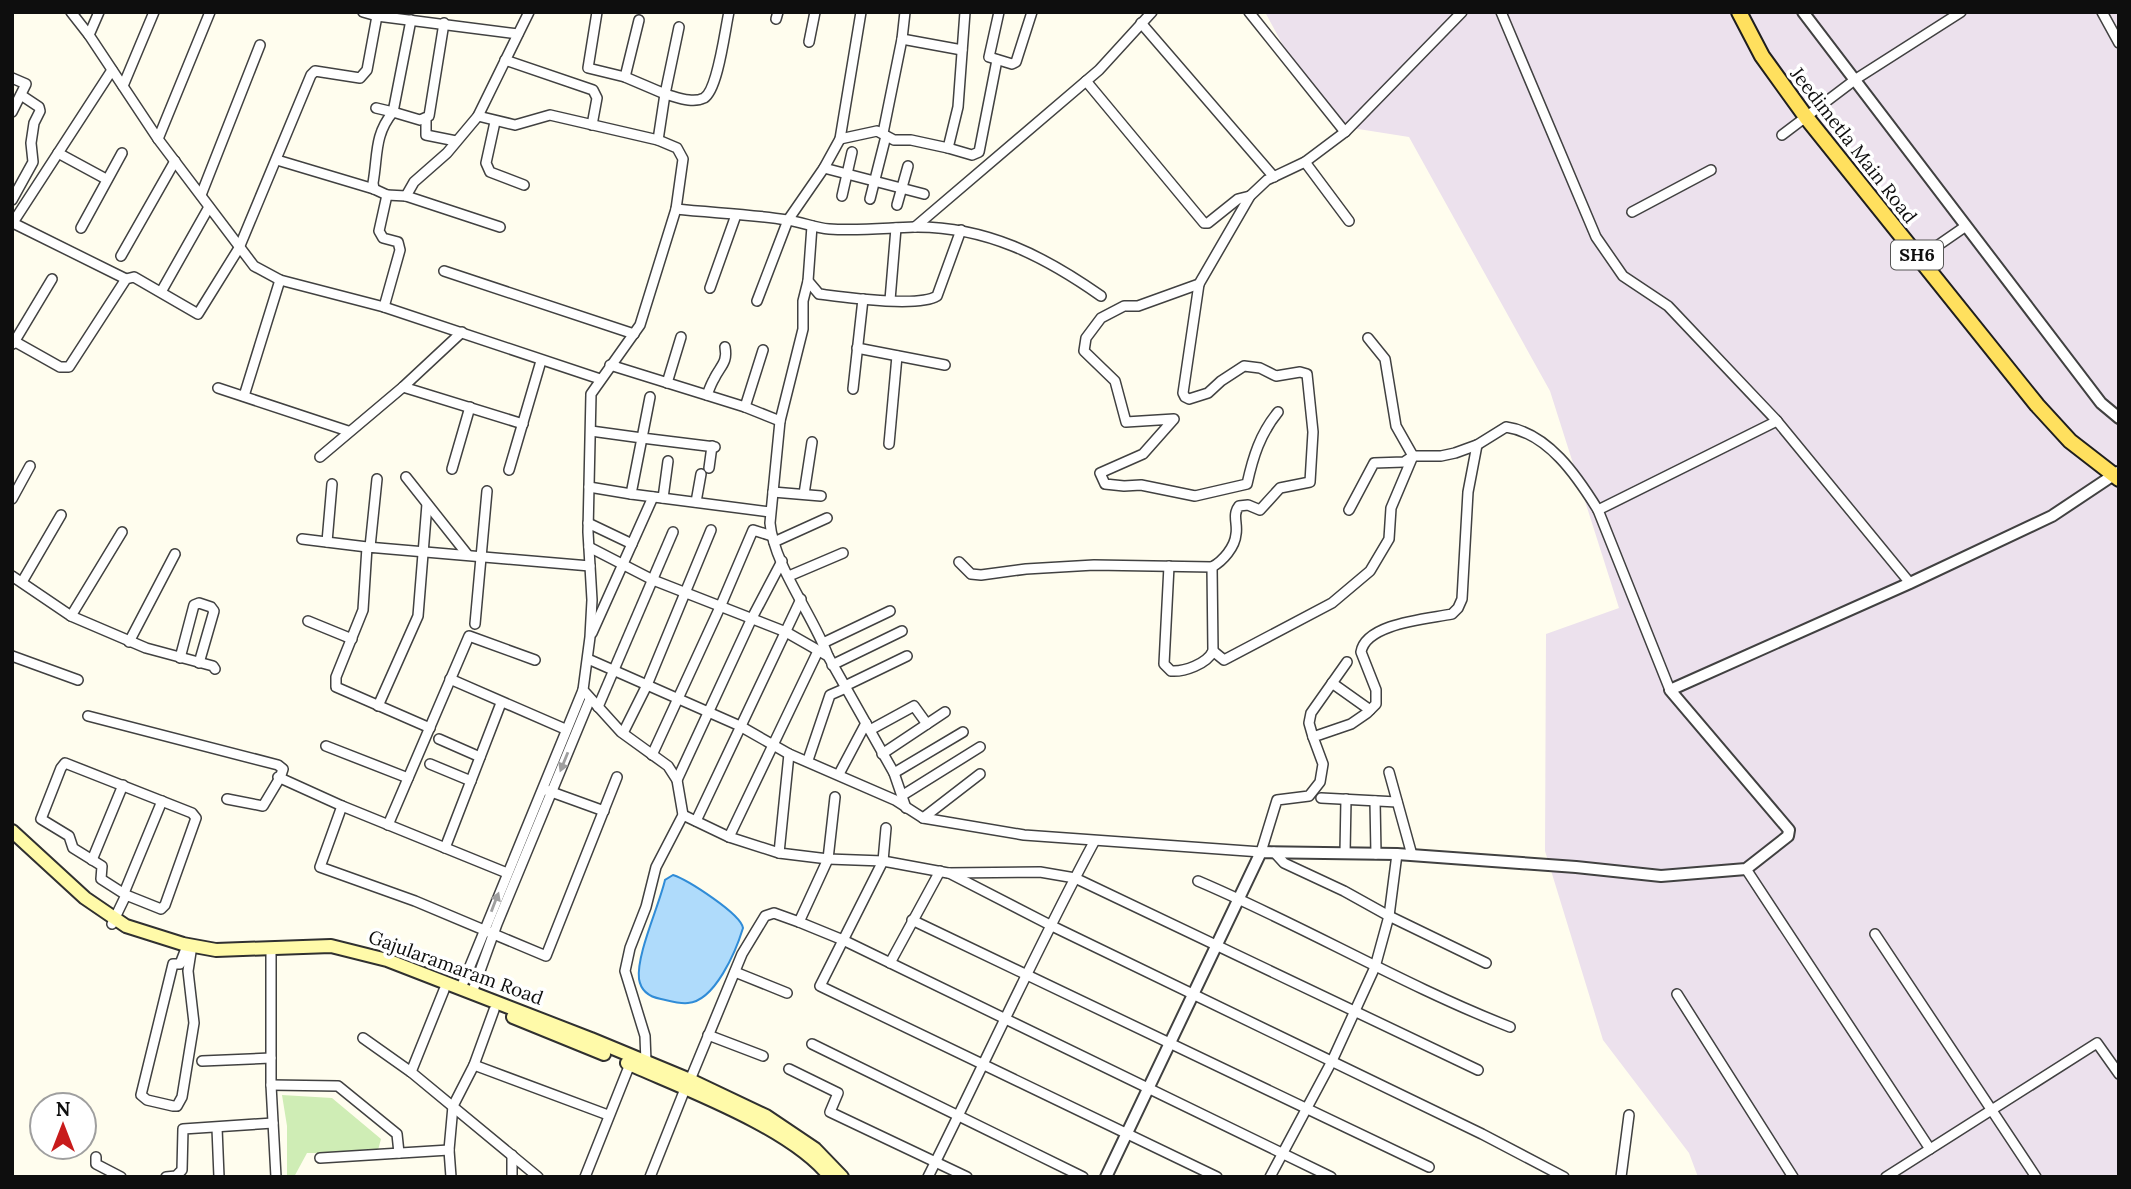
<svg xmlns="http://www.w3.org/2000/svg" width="2131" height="1189" font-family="Lora,serif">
<rect width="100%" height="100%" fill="#fffdee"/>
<!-- industrial -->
<path fill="#ece1ed" d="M 1265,12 L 2119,12 L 2119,1177 L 1698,1177 L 1689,1153 L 1603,1040 L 1545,851 L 1546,634 L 1619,608 L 1550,391 L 1409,137 L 1333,125 L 1293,64 Z"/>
<!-- green -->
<path fill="#cfedb5" d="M 282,1095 L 332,1098 L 381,1139 L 378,1150 L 356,1153 L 307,1153 L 294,1177 L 287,1177 L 287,1126 Z"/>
<!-- water -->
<path fill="#afdbfb" stroke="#308cd7" stroke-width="2" d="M 673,875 C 688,880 741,914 743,928 C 736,951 715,1001 688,1003 C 679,1004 670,1001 661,999 C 650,997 641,992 639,979 C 636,955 659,906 665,880 Z"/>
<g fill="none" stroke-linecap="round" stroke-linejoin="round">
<!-- minor casing -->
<g stroke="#414141" stroke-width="12">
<g id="minor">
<path d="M 71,12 L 89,35"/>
<path d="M 99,12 L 89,35 L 158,139 L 254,266 L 280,280 L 384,307 L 600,379"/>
<path d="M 363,12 L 377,16 L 518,34"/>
<path d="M 597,12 L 588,68 L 625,77 L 665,94 L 679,27"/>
<path d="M 999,12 L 989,57 L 1012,64 L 1016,62 L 1032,12"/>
<path d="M 1249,12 L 1345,132"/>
<path d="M 1501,12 L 1596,237 L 1623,276 L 1668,306 L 1777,421 L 1910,583"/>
<path d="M 2102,12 L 2119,43"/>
<path d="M 776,19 L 778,12"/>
<path d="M 1141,23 L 1274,177"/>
<path d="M 902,39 L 962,50"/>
<path d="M 809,42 L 815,12"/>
<path d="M 505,60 L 593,90 L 597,98 L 592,125"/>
<path d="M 625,77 L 639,20"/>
<path d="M 12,78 L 26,84 L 12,112"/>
<path d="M 1086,81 L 1204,223 L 1208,223 L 1238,199 L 1250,196"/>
<path d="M 123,86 L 154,12"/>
<path d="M 376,108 L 393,112 L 411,20"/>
<path d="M 478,116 L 515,125 L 550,115 L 658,140 L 677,148 L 683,159 L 676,209 L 640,325 L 591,394 L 588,532 L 592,600 L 590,637 L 583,690 L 621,732 L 668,766 L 677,780 L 683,815 L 656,867 L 646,907 L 630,948 L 625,971 L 645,1036 L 646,1062"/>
<path d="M 426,119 L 426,135 L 456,141"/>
<path d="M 495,122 L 486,163 L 490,172 L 524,185"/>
<path d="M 883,133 L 902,39 L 905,12"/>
<path d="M 1782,135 L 1856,79 L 1961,12"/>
<path d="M 158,139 L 210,12"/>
<path d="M 840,139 L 877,131 L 894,140 L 911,140 L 948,148 L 958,107 L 965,12"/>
<path d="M 658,140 L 665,94 C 677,97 692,104 704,98 C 718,90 725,29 729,12"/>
<path d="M 948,148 L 972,155 L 979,152 L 997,60"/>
<path d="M 58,153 L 106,179"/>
<path d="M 277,160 L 374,189 L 387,195 L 379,231 L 383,238 L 398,242 L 400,250 L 384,307"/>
<path d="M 1305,162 L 1349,221"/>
<path d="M 824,168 L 924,194"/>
<path d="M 374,189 L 373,183 C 378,155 374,135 393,112 L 420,120 L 429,116 L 444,23"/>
<path d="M 201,195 L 260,45"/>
<path d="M 387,195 L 406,196 L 500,227"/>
<path d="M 406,196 L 414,182 L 447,153 L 478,116 L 529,12"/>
<path d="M 842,196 L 852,152"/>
<path d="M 870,199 L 886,136"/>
<path d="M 12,200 L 33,162 L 31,143 L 34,123 L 40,111 L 39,107 L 21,95"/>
<path d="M 897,205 L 908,166"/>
<path d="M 676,209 C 713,213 751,214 787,220 C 802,222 815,228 829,229 C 858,231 885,228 914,227 C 986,226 1044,256 1101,296"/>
<path d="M 1632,212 L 1711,170"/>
<path d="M 13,223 L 126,279"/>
<path d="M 12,224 L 112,70"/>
<path d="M 812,226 L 808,281 L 819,294 C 843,297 918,308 937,296 L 961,230"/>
<path d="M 915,227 L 1099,70 L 1152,12"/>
<path d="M 81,228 L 122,153"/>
<path d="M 1927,253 L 1966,226"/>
<path d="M 121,256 L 175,161"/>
<path d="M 444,271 L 634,334"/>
<path d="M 808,281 L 803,301 L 803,329 L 780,421 L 770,523 C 774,566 813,615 828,656"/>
<path d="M 710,288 L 736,215"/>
<path d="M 161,292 L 209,207"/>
<path d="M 890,300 L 896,228"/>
<path d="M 757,301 L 788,220 L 824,168 L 840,139 L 861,12"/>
<path d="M 12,340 L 60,367 L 69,367 L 126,279 L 134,277 L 198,314 L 239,248 L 311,75 L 315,71 L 360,78 L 367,70 L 377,16"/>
<path d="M 13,344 L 52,279"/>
<path d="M 857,348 L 945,365"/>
<path d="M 610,365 L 745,407 L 780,421"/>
<path d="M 667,383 L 681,337"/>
<path d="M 403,387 L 523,424"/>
<path d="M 218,388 L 348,431"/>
<path d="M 853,389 L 863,299"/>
<path d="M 707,395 C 709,390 711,384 714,379 C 720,366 728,363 725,347"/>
<path d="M 244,396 L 280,280"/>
<path d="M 650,397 L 642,438 L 715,447"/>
<path d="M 745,407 L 763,350"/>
<path d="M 1278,412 C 1260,434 1253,457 1247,484 L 1195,496 L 1141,485 L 1124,486 L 1105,484 L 1100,473 L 1143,454 L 1174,419 L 1126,422 L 1115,381 L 1084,351 L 1086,338 L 1101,318 L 1124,306 L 1138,306 L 1199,284 L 1250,196 L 1267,180 L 1305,162 L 1345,132 L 1462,12"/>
<path d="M 591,431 L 642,438 L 631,494 L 770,512"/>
<path d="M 889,444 L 897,356"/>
<path d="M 320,457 L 403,387 L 462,332"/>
<path d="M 709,468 L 712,446"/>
<path d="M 452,469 L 470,407"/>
<path d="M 509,470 L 541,361"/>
<path d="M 406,477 L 467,554"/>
<path d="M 589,487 L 631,494"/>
<path d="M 773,492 L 821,496"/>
<path d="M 804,494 L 812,442"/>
<path d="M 663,498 L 668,461"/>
<path d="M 12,499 L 30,466"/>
<path d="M 696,502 L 701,474"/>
<path d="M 1349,510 L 1374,463 L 1404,462 L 1413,456 L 1441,456 L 1455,453 L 1477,445 L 1506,427 C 1548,433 1577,476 1598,510"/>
<path d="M 588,523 L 632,544"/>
<path d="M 302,539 L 367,547"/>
<path d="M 327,542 L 332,484"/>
<path d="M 774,542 L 827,518"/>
<path d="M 370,547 L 377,479"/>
<path d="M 589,547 L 653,580 L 786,632 L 828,656 L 894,773 L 906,808"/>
<path d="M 959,562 L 971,574 L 981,575 L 1026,569 L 1094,565 L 1212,567 C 1223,561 1235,547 1236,534 C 1238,524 1232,515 1239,506 L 1248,505 L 1260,510 L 1280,488 L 1310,482 L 1313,432 L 1307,374 L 1300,372 L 1276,376 L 1260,368 L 1244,366 L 1221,381 L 1208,393 L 1189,399 L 1185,397 L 1183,393 L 1199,284"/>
<path d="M 1169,566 L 1164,664 L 1171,671 C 1184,672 1207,664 1213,651 L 1212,567"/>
<path d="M 12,576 L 71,616 L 122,532"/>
<path d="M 789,576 L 843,553"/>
<path d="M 22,582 L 61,515"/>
<path d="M 71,616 L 146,648 L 213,666 L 215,669"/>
<path d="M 308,621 L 352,639"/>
<path d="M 475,624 L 487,491"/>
<path d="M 592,633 L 653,497"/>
<path d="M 129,642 L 175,554"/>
<path d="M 823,643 L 890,611"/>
<path d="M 1213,651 L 1224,660 L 1332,603 L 1370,571 L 1389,539 L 1391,508 L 1413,456 L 1396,426 L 1385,359 L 1368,338"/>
<path d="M 12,656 L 78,680"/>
<path d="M 180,658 L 194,605 L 199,603 L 211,607 L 214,611 L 199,663"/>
<path d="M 588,659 L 740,726 L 789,754 L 895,800 L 923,818 L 1024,835 L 1261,852 L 1277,800 L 1309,796 L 1320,782 L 1323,764 L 1313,737 L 1351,724 L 1367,713 L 1376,704 L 1376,690 L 1361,652 C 1366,623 1428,619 1452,614 L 1458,608 L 1462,599 L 1468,492 L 1477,445"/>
<path d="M 832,665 L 902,631"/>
<path d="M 450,679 L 565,729"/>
<path d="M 1332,683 L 1370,710"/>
<path d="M 845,686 L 907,656"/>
<path d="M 1670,690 L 1598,510 L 1777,421"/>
<path d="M 378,706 L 418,616 L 427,504"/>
<path d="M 598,707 L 673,532"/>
<path d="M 88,716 L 278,765 L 283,769 L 280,778"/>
<path d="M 430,728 L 336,687 L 336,677 L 363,610 L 367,547 L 590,566"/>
<path d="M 870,730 L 914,706 L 927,724"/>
<path d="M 623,733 L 647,685 L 711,530"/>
<path d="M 1313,737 L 1309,723 L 1311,713 L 1347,662"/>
<path d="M 439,739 L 480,757"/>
<path d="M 326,746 L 408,778"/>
<path d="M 789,754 L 779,853 L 828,859 L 883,861 L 948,873 L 1040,872 L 1075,878 L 1478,1070"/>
<path d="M 882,754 L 945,712"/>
<path d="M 652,755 L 721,605 L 753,530 L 772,536"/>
<path d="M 808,760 L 830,695 L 846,688"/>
<path d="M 430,764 L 471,781"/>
<path d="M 1389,772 L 1412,855"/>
<path d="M 894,773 L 963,732"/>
<path d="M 839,774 L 866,723"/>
<path d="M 278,777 L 342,806 L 507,873"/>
<path d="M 677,780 L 752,618 L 782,561"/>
<path d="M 546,790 L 604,811"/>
<path d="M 903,795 L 980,747"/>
<path d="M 835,797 L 828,859 L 799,922 L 843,940 L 1331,1177"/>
<path d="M 1321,798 L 1397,802"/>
<path d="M 227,799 L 263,806 L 278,781"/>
<path d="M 1375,801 L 1376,854"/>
<path d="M 342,806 L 320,867 L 415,901 L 546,956 L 617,777"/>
<path d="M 683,815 L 729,837 L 779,853"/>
<path d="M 923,818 L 980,774"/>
<path d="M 696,821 L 801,599"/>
<path d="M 388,825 L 469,636 L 535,660"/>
<path d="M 886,828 L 883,861 L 820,986 L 1217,1177"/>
<path d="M 729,837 L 818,651"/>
<path d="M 445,848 L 501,703"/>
<path d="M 1274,852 L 1284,863 L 1344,891 L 1389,916 L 1486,963"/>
<path d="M 1345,853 L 1346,799"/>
<path d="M 92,860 L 123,785"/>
<path d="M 1746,869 L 1930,1149"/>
<path d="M 949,873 L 1052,926 L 1482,1134 L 1564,1177"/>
<path d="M 1198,881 C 1304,926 1403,985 1510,1027"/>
<path d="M 124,893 L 162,801"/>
<path d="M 912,920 L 1429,1167"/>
<path d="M 112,924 L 126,895 L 161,909 L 165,905 L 196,818 L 192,813 L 65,763 L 61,768 L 41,819 L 69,836 L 73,848 L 102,866 L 101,879 L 126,895"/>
<path d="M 1875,934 L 2036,1177"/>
<path d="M 271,949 L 271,1085 L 276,1177"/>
<path d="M 185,951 L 180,964 L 173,964 L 141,1095 L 147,1100 L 173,1106 L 177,1106 L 182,1097 L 194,1023 L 188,971 L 191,952"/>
<path d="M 890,963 L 940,871"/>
<path d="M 735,972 L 787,993"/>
<path d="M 461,988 L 583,690"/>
<path d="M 472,993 L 497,924 L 590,699"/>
<path d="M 1677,994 L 1793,1177"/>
<path d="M 708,1035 L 763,1056"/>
<path d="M 363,1038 L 411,1072 L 538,1177"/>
<path d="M 812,1044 L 1083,1177"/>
<path d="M 202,1061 L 271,1058"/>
<path d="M 474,1065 L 608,1115"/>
<path d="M 789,1069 L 838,1093 L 830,1112 L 967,1177"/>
<path d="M 411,1072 L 444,990"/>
<path d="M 690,1080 L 742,954 L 765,916 L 774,913 L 799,922"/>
<path d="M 271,1085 L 338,1086 L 397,1134 L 399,1153"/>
<path d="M 217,1128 L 219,1177"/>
<path d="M 512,1155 L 512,1177"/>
<path d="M 96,1157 L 96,1164 L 121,1177"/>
<path d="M 320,1158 L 449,1150"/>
<path d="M 166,1177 L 176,1176 L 182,1170 L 183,1129 L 273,1123"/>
<path d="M 451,1177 L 449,1150 L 453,1106 L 474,1065 L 494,1010"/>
<path d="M 585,1177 L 630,1064"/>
<path d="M 650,1177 L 685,1089"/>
<path d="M 928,1177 C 984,1065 1035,952 1094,842"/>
<path d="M 1270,1177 L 1332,1061 L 1375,967 L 1389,916 L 1397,854"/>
<path d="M 1621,1177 L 1629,1115"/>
<path d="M 1886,1177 L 2097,1043 L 2119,1074"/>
</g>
</g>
<!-- tertiary casing -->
<g stroke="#414141" stroke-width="14">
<g id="tertiary">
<path d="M 1803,12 L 2101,403 L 2119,418"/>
<path d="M 1106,1177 L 1261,852 L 1397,854 L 1576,867 L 1661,876 L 1746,869 L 1788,836 L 1789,830 L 1670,690 L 1910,583 L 2052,516 L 2118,472"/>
</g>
</g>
<!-- secondary casing -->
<g stroke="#303030" stroke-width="16">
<g id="secondary">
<path d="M 12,831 L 85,898 L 126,926 L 183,944 L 216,950 L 331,946 L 387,960 L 591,1039 L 690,1080 L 766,1116 L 815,1149 L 842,1177"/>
<path d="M 513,1017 L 604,1054"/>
<path d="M 627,1063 C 685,1089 792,1128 830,1177"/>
</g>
</g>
<!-- primary casing -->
<g stroke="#1f1f1f" stroke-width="18">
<path id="primary" d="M 1739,12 L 1762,56 L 1806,117 L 2037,405 L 2070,441 L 2119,479"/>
</g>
<!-- minor -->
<use href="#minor" stroke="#fff" stroke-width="9"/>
<!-- tertiary -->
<use href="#tertiary" stroke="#fff" stroke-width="10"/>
<!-- secondary -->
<use href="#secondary" stroke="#fffaa9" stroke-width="12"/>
<!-- primary -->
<use href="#primary" stroke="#ffe05e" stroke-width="14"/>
</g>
<!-- one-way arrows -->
<defs><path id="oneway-solid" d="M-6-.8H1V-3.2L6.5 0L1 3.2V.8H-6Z" transform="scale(1.75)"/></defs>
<g fill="#9f9f9f">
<use href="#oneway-solid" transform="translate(564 762) rotate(112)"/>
<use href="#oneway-solid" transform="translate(495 902) rotate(-69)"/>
</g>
<g text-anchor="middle" stroke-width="7" stroke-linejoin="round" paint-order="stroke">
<!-- shield labels -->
<rect fill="#fff" stroke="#565656" stroke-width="2" x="1891" y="240.5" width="52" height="29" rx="5"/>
<g font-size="18" font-weight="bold" fill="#0e0e0e">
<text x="1917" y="261">SH6</text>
</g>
<!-- street labels -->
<g font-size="19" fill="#0e0e0e" stroke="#fff">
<text transform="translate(1854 145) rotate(52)" y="7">Jeedimetla Main Road</text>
<text transform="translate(456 967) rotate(20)" y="7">Gajularamaram Road</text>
</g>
</g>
<!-- border -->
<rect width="2131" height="1189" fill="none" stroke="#0e0e0e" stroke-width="28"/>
<!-- north arrow -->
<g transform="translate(63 1126)"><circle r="33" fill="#ffffff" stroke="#9f9f9f" stroke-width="2"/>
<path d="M0-5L12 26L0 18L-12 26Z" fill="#c81b1b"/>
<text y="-10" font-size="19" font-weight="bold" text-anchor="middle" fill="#0e0e0e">N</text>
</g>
</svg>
